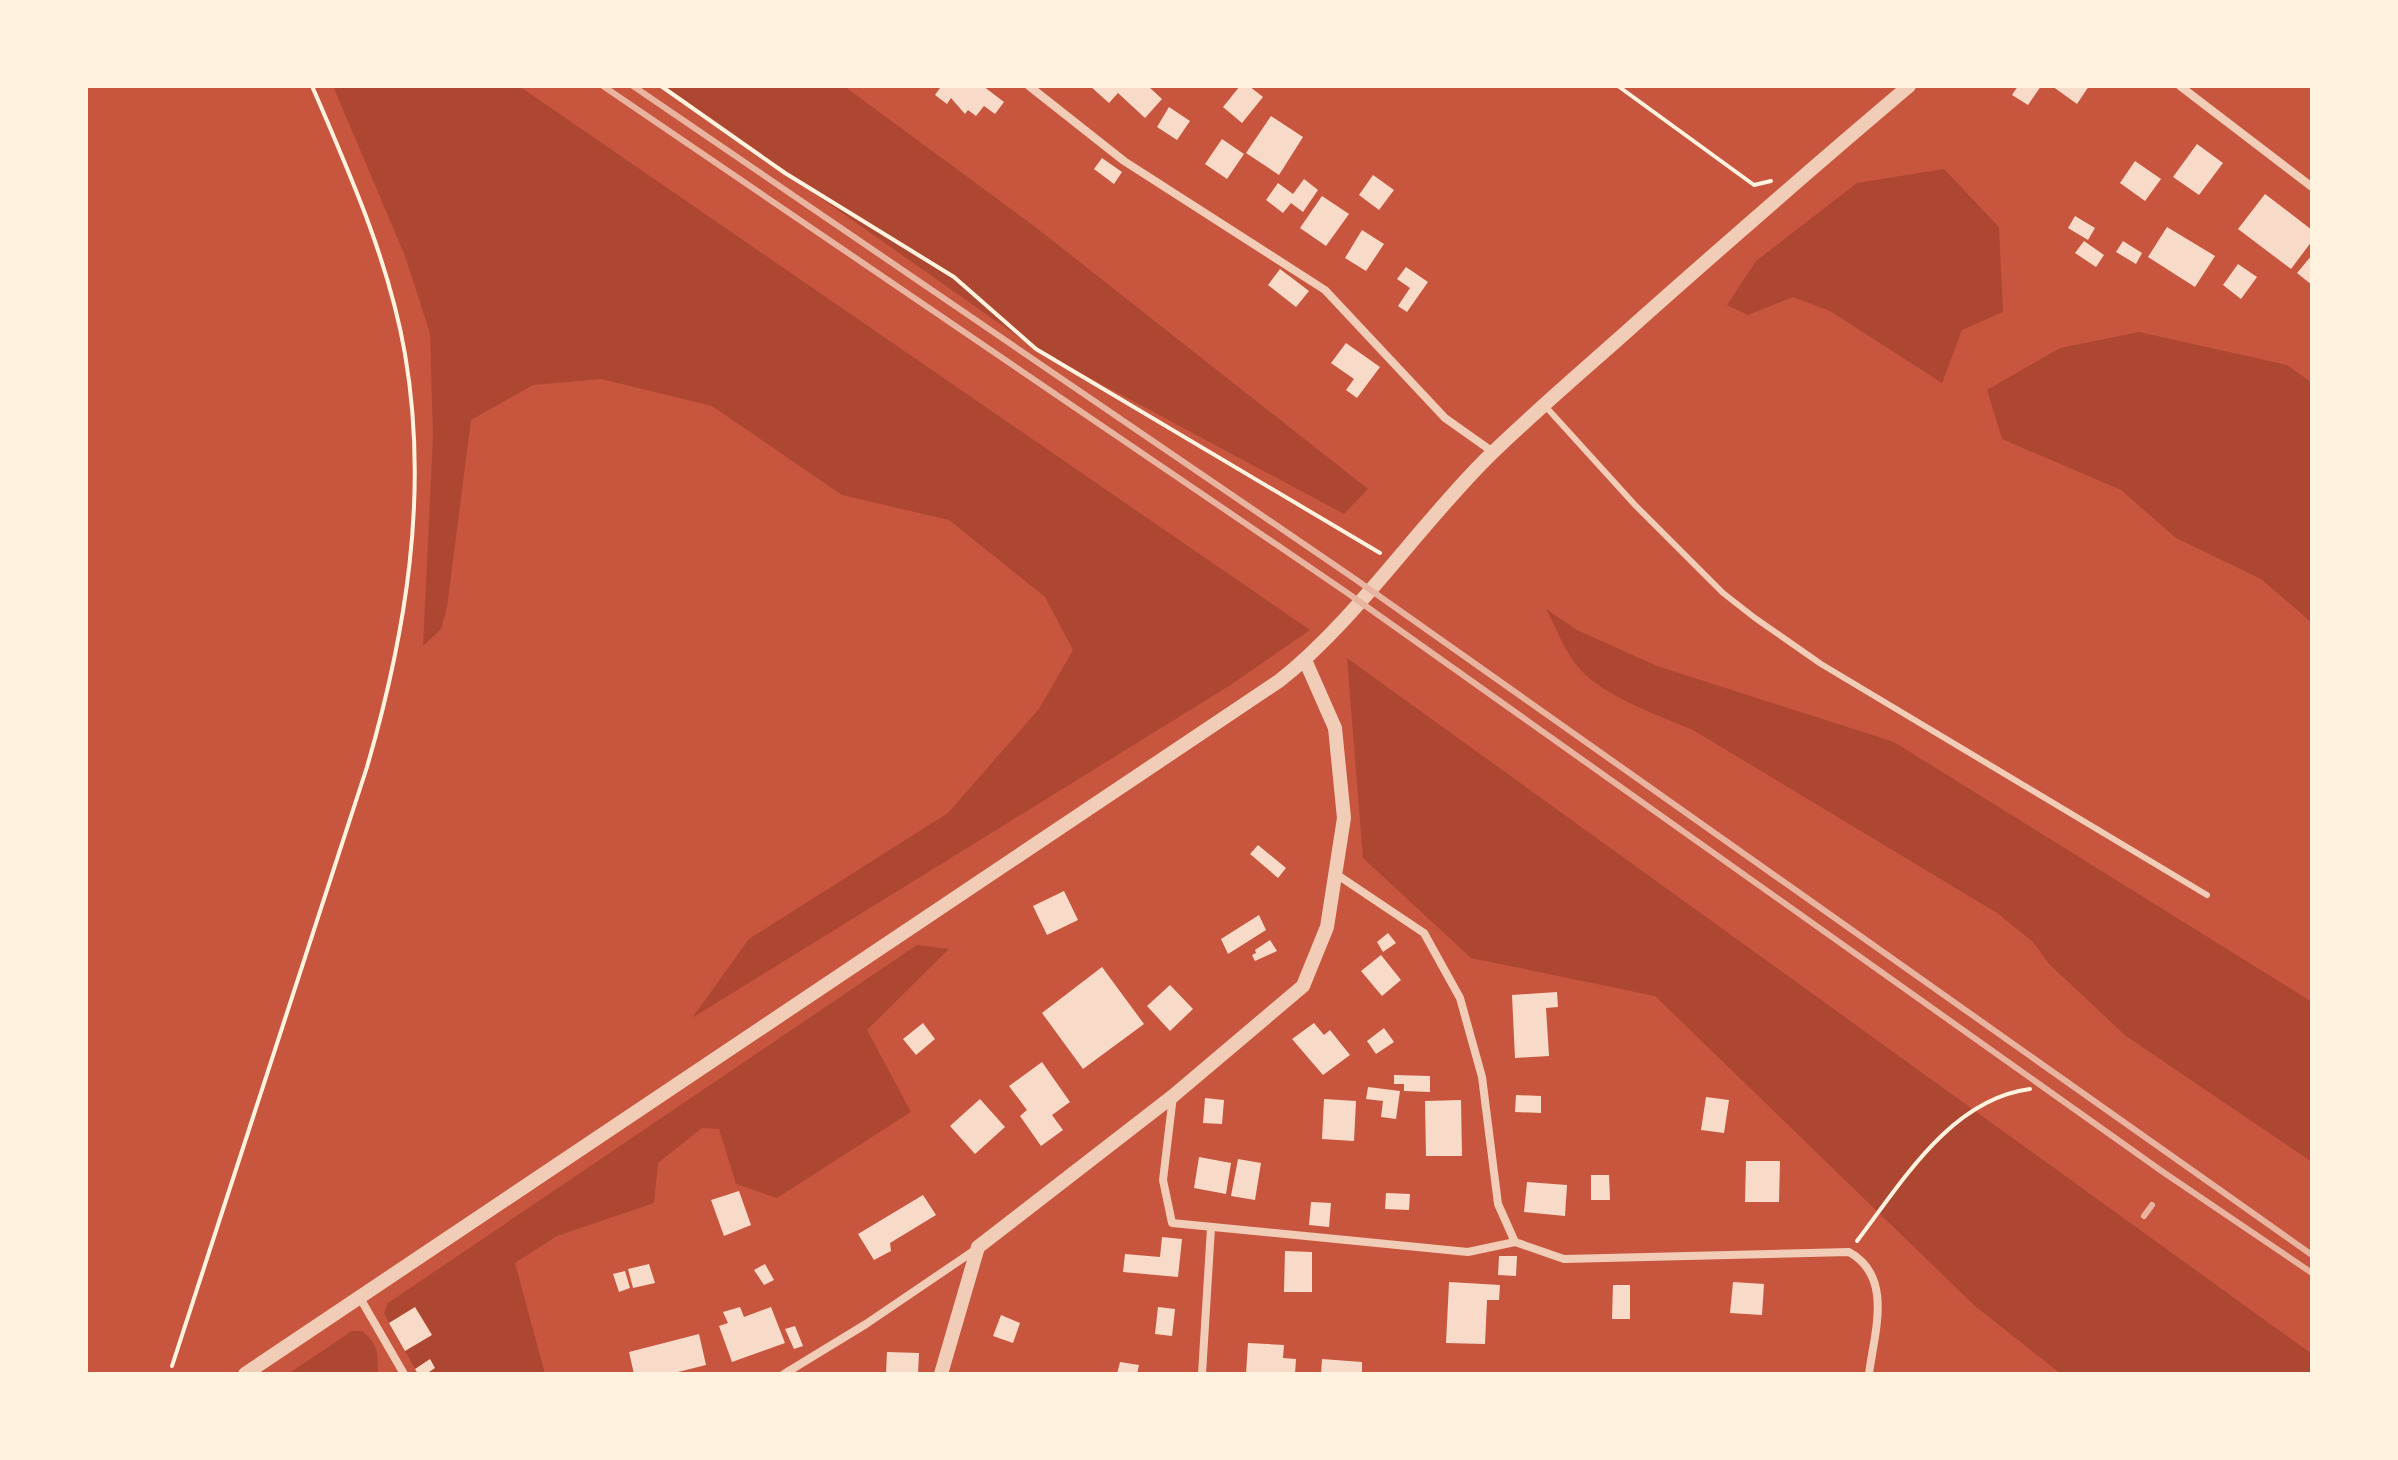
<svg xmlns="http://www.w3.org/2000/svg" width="2398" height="1460" font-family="'Roboto Condensed',sans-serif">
<rect width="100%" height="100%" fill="#c8553d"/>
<!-- green -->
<g fill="#ae4732">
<path d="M 333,86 L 519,86 L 1310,630 L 1229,686 L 692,1018 L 749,939 L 948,813 L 1039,709 L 1073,650 L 1045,597 L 949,520 L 842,495 L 712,406 L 601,379 L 533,385 L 471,420 L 447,607 L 441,629 L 423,646 L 433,437 L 430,333 L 405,256 Z"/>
<path d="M 661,86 L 844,86 L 1034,226 L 1368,489 L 1344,514 L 1036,349 Z"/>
<path d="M 1944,169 L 1999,227 L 2003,312 L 1962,330 L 1942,383 L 1830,311 L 1793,297 L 1748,315 L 1727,305 L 1756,261 L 1857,183 Z"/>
<path d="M 2139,332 L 2287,365 L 2312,383 L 2312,623 L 2261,579 L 2176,538 L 2121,490 L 2002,439 L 1987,390 L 2060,348 Z"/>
<path d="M 1546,609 L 1577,630 L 1657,666 L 1894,742 L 2312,1002 L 2312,1162 L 2126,1036 L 2049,964 L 2033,942 L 1997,913 L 1693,730 C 1659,716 1603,696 1579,668 C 1565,653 1556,627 1546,609 Z"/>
<path d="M 1347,658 L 2312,1354 L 2312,1374 L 2061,1374 L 1975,1306 L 1655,996 L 1471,958 L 1363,858 Z"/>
<path d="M 917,945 L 949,949 L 867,1030 L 911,1112 L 777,1198 L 736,1184 L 719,1129 L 702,1128 L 658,1163 L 654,1203 L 557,1236 L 515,1263 L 545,1374 L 418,1374 L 405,1351 L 432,1334 L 415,1308 L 389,1323 L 384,1313 L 388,1303 Z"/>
<path d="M 352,1331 L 362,1331 C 377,1343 378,1352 378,1371 L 373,1374 L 288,1374 Z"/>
</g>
<!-- building -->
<g fill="#f7dbc8">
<path d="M 937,86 L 983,86 L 1004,102 L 995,114 L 984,106 L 976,116 L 968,110 L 965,114 L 951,98 L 947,104 L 935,95 L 940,88 Z"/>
<path d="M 1090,86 L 1148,86 L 1162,99 L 1145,118 L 1118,93 L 1109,103 Z"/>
<path d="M 1240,86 L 1249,86 L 1263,97 L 1242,123 L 1223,107 Z"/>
<path d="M 2018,86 L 2041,86 L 2028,105 L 2012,95 Z"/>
<path d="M 2052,86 L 2089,86 L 2077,104 Z"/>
<path d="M 1169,107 L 1190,121 L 1177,140 L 1157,127 Z"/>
<path d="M 1271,116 L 1303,137 L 1279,175 L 1246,153 Z"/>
<path d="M 1222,139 L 1244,154 L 1227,179 L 1205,164 Z"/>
<path d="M 2197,144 L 2223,163 L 2199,195 L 2173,177 Z"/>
<path d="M 1102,158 L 1122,172 L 1114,184 L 1094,169 Z"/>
<path d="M 2135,161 L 2161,179 L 2145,201 L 2120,183 Z"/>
<path d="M 1373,175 L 1394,190 L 1379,210 L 1359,195 Z"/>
<path d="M 1304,179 L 1318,190 L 1303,212 L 1291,203 L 1283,213 L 1266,200 L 1278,183 L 1293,194 Z"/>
<path d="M 2265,194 L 2312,230 L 2312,241 L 2291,269 L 2238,229 Z"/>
<path d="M 1322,196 L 1349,214 L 1326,246 L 1300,228 Z"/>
<path d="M 2075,216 L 2095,228 L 2088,240 L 2068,228 Z"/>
<path d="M 2167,227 L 2215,256 L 2195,287 L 2148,257 Z"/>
<path d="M 1362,230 L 1384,244 L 1366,271 L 1345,258 Z"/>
<path d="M 2084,241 L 2104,255 L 2096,267 L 2075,253 Z"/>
<path d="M 2123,241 L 2142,253 L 2136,264 L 2116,252 Z"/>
<path d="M 2312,255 L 2312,285 L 2297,273 Z"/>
<path d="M 2238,264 L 2257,277 L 2241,299 L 2223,285 Z"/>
<path d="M 1406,267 L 1428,282 L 1407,312 L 1398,306 L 1410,288 L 1397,279 Z"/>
<path d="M 1280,269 L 1309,291 L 1296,307 L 1268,285 Z"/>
<path d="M 1346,343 L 1380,367 L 1357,398 L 1346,390 L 1354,379 L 1331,363 Z"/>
<path d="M 1258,845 L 1286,868 L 1278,878 L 1250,854 Z"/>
<path d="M 1064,891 L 1078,920 L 1047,935 L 1033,906 Z"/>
<path d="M 1259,915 L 1266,930 L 1228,954 L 1221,939 Z"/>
<path d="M 1388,933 L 1396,943 L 1383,952 L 1377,942 Z"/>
<path d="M 1270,940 L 1277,951 L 1255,961 L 1252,955 L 1256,953 L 1255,950 Z"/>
<path d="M 1381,955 L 1401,980 L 1382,996 L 1361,971 Z"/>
<path d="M 1102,967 L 1144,1024 L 1083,1069 L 1042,1013 Z"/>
<path d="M 1170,985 L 1193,1009 L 1170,1031 L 1147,1006 Z"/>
<path d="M 1557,992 L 1558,1007 L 1546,1008 L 1549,1056 L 1515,1058 L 1512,995 Z"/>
<path d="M 923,1023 L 935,1039 L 916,1055 L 903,1039 Z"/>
<path d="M 1314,1023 L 1324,1035 L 1330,1030 L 1350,1055 L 1323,1075 L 1292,1039 Z"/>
<path d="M 1384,1028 L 1394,1042 L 1376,1054 L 1367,1041 Z"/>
<path d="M 1042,1062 L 1070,1102 L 1052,1115 L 1063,1130 L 1041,1146 L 1020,1116 L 1027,1110 L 1009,1086 Z"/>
<path d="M 1394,1075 L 1430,1076 L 1430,1092 L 1404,1091 L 1404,1084 L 1394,1084 Z"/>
<path d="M 1368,1087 L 1400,1091 L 1396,1119 L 1381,1117 L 1383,1101 L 1366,1099 Z"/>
<path d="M 1516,1095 L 1541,1096 L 1541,1113 L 1515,1112 Z"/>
<path d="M 1706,1097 L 1729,1100 L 1724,1133 L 1701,1130 Z"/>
<path d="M 1205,1098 L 1224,1100 L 1222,1124 L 1203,1123 Z"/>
<path d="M 980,1099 L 1005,1127 L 975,1154 L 950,1126 Z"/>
<path d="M 1324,1099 L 1356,1101 L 1354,1141 L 1322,1139 Z"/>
<path d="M 1461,1100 L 1462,1156 L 1426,1156 L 1425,1101 Z"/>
<path d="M 1199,1157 L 1231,1163 L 1226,1194 L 1194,1188 Z"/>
<path d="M 1238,1159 L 1261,1163 L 1255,1200 L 1231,1196 Z"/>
<path d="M 1746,1161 L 1780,1161 L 1779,1202 L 1745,1202 Z"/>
<path d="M 1591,1175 L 1609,1175 L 1610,1200 L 1591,1200 Z"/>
<path d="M 1527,1182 L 1567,1185 L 1565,1216 L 1524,1212 Z"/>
<path d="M 739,1191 L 751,1225 L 724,1236 L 711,1200 Z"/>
<path d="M 1386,1193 L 1410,1194 L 1409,1210 L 1385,1209 Z"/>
<path d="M 923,1195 L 936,1215 L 890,1243 L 891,1251 L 874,1260 L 858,1234 Z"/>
<path d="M 1311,1202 L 1331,1203 L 1329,1227 L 1309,1225 Z"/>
<path d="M 1162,1237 L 1182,1239 L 1178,1277 L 1123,1272 L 1125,1254 L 1160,1257 Z"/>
<path d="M 1285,1251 L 1312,1252 L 1312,1292 L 1284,1292 Z"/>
<path d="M 1499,1256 L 1517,1256 L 1516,1276 L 1498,1275 Z"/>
<path d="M 649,1264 L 655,1283 L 633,1288 L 628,1269 Z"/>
<path d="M 765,1264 L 774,1280 L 764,1285 L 754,1270 Z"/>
<path d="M 625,1271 L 630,1288 L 619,1292 L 613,1274 Z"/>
<path d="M 1449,1282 L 1500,1285 L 1499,1300 L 1487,1300 L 1485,1344 L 1446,1343 Z"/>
<path d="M 1733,1282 L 1764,1284 L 1762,1315 L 1730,1313 Z"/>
<path d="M 1613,1285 L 1630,1285 L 1630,1319 L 1612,1319 Z"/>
<path d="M 415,1307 L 432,1335 L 405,1351 L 389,1323 Z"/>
<path d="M 740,1307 L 744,1317 L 771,1307 L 785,1343 L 732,1362 L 719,1326 L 728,1323 L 723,1312 Z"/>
<path d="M 1158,1307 L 1175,1309 L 1172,1336 L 1155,1334 Z"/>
<path d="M 1001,1315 L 1020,1323 L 1013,1343 L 993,1336 Z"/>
<path d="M 795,1326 L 803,1346 L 794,1349 L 785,1329 Z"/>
<path d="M 699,1334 L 706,1365 L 670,1374 L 634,1374 L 629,1352 Z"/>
<path d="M 1248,1343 L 1284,1345 L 1283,1358 L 1296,1359 L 1295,1374 L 1246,1374 Z"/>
<path d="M 887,1352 L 919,1353 L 918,1374 L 886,1374 Z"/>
<path d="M 430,1359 L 435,1368 L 426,1374 L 418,1374 L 415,1369 Z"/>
<path d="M 1322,1359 L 1362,1362 L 1362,1374 L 1321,1374 Z"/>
<path d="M 1120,1362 L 1139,1365 L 1137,1374 L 1117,1374 Z"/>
</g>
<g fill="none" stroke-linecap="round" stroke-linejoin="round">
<!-- path -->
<g stroke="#fff3e0" stroke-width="4">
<path d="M 661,86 L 785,173 L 954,277 L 1036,349 L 1380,553"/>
<path d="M 1618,86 L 1754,185 L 1771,181"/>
<path d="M 1857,1241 C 1902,1182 1951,1099 2030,1089"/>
<path d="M 172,1366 L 367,767 C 406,633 429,494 405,354 C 389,261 349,172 312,86"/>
</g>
<!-- service -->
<path stroke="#f1ccb7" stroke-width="6" d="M 1546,407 L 1635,505 L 1723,593 L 1755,618 L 1821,664 L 2207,895"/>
<!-- minor -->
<g stroke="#f1ccb7" stroke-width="8">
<path d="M 1029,86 L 1124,161 L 1325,290 L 1445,418 L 1493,452"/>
<path d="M 2180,86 L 2312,187"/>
<path d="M 1336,874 L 1424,933 L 1460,998 L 1482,1077 L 1498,1204 L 1515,1242 L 1564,1259 L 1849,1252 C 1894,1277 1874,1333 1869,1374"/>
<path d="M 1173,1096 L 1163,1180 L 1172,1223 L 1468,1252 L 1515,1242"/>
<path d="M 360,1298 L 404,1374"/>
<path d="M 784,1374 L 866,1324 L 978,1248"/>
<path d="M 1202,1374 L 1211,1228"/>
</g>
<!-- tertiary -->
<g stroke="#f1ccb7" stroke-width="14">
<path d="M 245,1374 L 1279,681 C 1355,621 1416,529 1486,459 C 1536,410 1591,364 1643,317 C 1731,239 1819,162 1909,86"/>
<path d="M 941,1374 L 978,1247 L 1173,1096 L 1303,986 L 1327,927 L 1344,818 L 1335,728 L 1305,660"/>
</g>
<!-- rail -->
<g stroke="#e9b49f" stroke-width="6">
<path d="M 603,86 L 1346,592 L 2163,1172 L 2312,1273"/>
<path d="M 633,86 L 1355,579 L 2312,1255"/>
<path d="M 2144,1216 L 2152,1205"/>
</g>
</g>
<!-- border -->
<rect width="2398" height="1460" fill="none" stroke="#fff3e0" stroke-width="176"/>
</svg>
